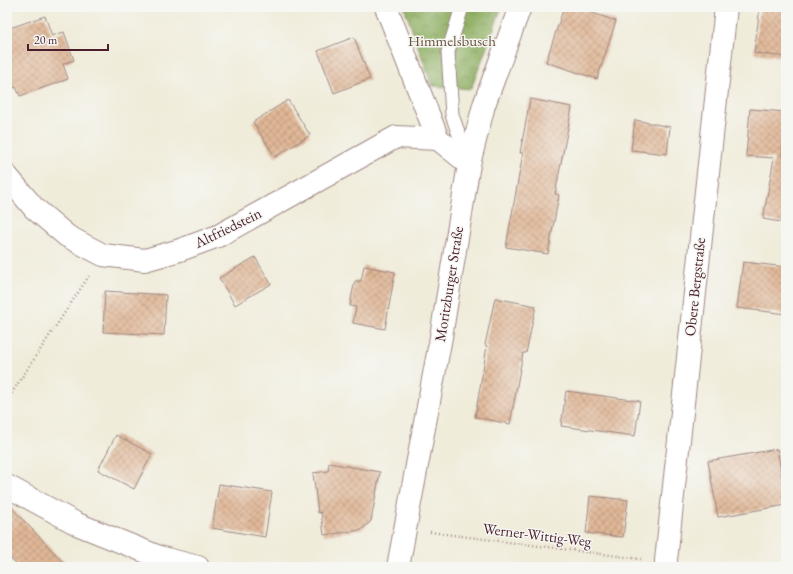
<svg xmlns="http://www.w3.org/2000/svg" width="793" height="574" font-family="'EB Garamond',serif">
<defs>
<pattern id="forest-crowns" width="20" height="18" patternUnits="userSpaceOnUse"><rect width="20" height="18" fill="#8dae61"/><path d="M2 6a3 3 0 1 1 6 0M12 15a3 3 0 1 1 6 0" fill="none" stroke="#758d50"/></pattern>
<pattern id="building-cross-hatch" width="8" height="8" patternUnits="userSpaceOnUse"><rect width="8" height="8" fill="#e1b898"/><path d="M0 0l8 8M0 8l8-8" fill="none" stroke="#b8957c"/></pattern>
</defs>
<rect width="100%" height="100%" fill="#f6f6f2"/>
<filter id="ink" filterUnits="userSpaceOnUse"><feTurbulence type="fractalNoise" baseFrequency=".025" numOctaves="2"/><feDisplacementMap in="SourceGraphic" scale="8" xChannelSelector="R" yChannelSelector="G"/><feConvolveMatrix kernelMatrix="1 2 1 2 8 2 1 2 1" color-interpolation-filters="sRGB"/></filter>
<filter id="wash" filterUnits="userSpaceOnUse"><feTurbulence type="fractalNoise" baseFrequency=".012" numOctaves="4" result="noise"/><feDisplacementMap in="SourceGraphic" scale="16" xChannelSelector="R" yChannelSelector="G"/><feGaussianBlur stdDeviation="0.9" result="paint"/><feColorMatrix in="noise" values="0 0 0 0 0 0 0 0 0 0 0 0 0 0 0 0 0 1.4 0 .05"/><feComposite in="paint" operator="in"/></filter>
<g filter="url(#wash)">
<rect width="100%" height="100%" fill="#f0ecda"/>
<!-- forest -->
<path fill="url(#forest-crowns)" stroke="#6c6646" d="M 404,7 L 502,7 L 471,89 L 432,86 Z"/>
<g id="blocks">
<!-- building -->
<g fill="url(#building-cross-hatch)">
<path d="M 564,7 L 575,7 L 616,21 L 597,79 L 546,62 Z"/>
<path d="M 760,7 L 786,7 L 786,57 L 754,53 Z"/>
<path d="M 45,16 L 52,36 L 64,32 L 74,60 L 63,64 L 68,79 L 20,96 L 16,87 L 7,91 L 7,29 Z"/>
<path d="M 354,37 L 370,79 L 334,93 L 318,51 Z"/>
<path d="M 530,99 L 572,107 L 555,194 L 559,195 L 548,254 L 506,247 L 523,153 L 520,153 Z"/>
<path d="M 288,100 L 310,135 L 275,157 L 253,122 Z"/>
<path d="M 750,109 L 785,112 L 782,156 L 786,156 L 786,223 L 763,219 L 774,158 L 746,156 Z"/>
<path d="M 635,120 L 670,127 L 667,154 L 631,150 Z"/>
<path d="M 255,257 L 271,284 L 235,305 L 219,278 Z"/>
<path d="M 743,262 L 786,267 L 786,314 L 737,308 Z"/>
<path d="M 364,266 L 395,272 L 385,329 L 353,323 L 356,307 L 350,306 L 352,294 L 355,281 L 361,281 Z"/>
<path d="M 105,291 L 166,295 L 164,335 L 103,332 Z"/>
<path d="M 495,298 L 536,306 L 526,353 L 523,353 L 510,424 L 475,417 L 487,346 L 485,345 Z"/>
<path d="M 566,391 L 640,401 L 635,436 L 561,426 Z"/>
<path d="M 116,435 L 152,454 L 134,489 L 98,470 Z"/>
<path d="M 777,449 L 786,497 L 786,505 L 718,517 L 708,461 Z"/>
<path d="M 329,463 L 380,472 L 371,521 L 361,530 L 324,535 L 321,512 L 318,513 L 313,473 L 328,471 Z"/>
<path d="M 219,484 L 272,492 L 265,537 L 212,528 Z"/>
<path d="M 590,496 L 628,500 L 623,537 L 586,533 Z"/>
<path d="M 7,503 L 68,567 L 19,567 L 7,555 Z"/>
</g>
</g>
</g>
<g filter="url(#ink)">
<use href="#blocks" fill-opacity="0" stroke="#9d8682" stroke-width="1"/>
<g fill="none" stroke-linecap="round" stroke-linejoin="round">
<!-- service casing -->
<g stroke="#9d8682" stroke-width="15">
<path id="service" d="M 462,7 L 448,52 L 452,115 L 468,160"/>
</g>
<!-- minor casing -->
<g stroke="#9d8682" stroke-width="24">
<g id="minor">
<path d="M 386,7 L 438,139 L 469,164"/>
<path d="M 7,176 L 34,208 L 67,236 L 103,255 L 145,260 L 180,250 L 218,236 L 396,137 L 438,139"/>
<path d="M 7,486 L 77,524 L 159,557 L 198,567"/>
<path d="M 666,567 L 666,560 L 726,7"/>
</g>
</g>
<!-- tertiary casing -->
<g stroke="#9d8682" stroke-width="24">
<path id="tertiary" d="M 398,567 L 441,337 L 469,164 L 484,105 L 520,7"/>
</g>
<!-- path -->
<g stroke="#9d8682" stroke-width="2.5" stroke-dasharray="1 3" stroke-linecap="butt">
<path d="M 7,400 L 89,276"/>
<path d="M 430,532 L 641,559"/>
</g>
<!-- service -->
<use href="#service" stroke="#fff" stroke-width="13"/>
<!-- minor -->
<use href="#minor" stroke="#fff" stroke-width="22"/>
<!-- tertiary -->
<use href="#tertiary" stroke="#fff" stroke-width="22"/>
</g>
</g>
<g text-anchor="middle" stroke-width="3" stroke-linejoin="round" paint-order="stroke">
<!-- park labels -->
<g font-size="15" fill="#69523f" stroke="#f6f6f2">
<text x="452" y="46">Himmelsbusch</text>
</g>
<!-- street labels -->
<g font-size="15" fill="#4a1f2b" stroke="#f6f6f2">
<text transform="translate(228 228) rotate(-26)" y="5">Altfriedstein</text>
<text transform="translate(449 284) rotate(-81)" y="5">Moritzburger Straße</text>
<text transform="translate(695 287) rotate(-84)" y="5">Obere Bergstraße</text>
<text transform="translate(537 535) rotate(7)" y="5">Werner-Wittig-Weg</text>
</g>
</g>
<!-- margin -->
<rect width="793" height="574" fill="none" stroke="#f6f6f2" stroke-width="24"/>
<!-- scale -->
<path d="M28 44v6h80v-6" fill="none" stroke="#4a1f2b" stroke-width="2"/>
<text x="34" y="44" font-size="12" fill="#4a1f2b" stroke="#f6f6f2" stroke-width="3" paint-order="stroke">20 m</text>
</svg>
